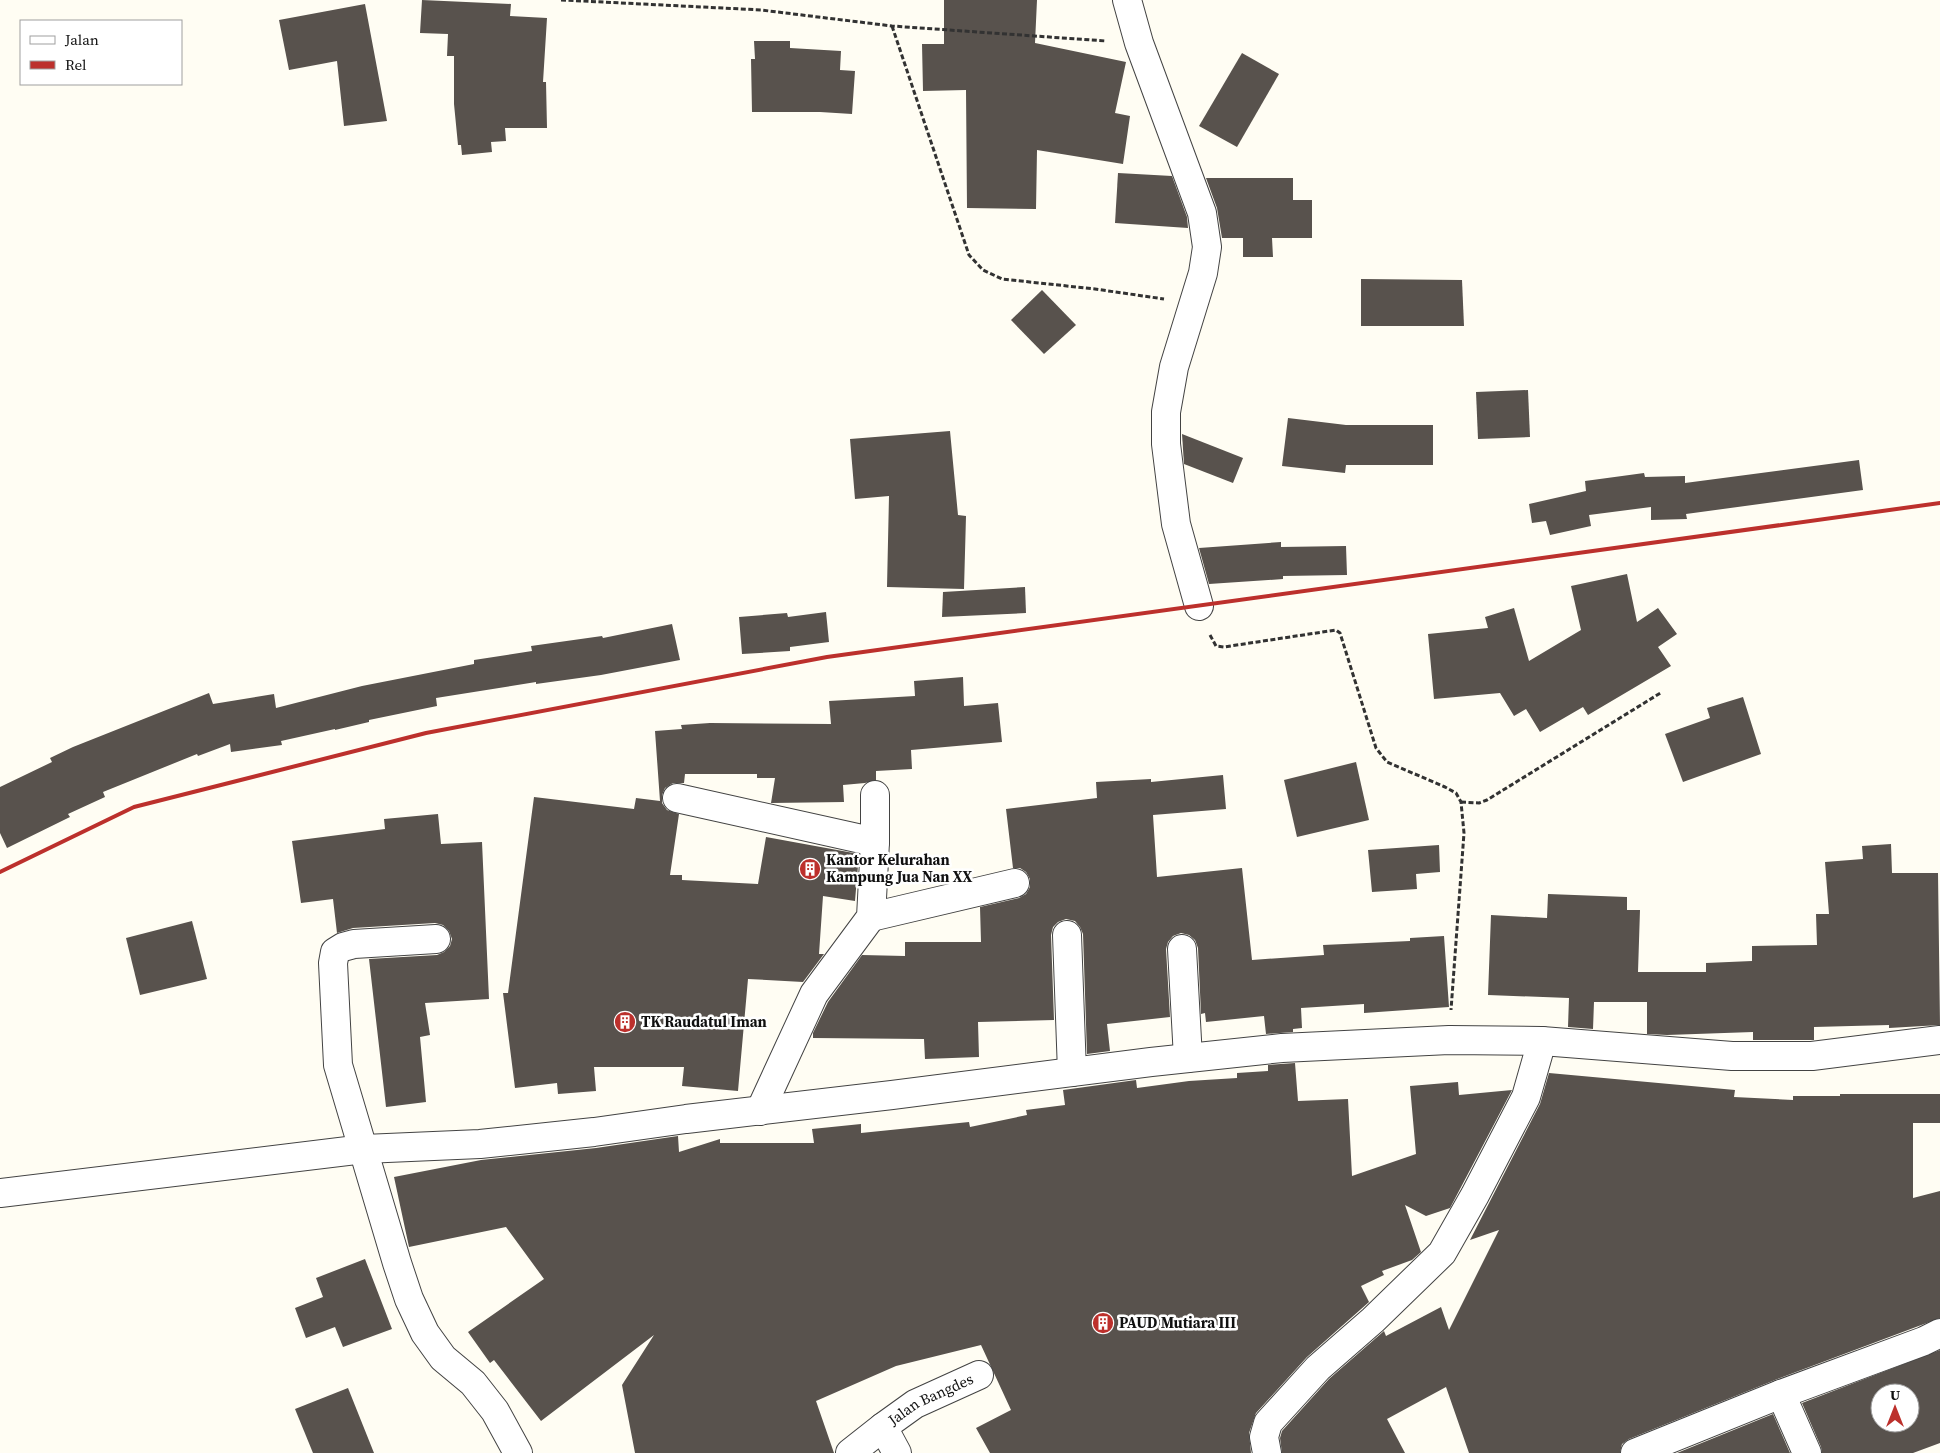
<svg xmlns="http://www.w3.org/2000/svg" width="1940" height="1453" font-family="'Source Serif 4',serif">
<rect width="100%" height="100%" fill="#fffdf3"/>
<!-- building -->
<g fill="#58524d" fill-rule="evenodd">
<path d="M 422,0 L 511,4 L 510,16 L 547,18 L 543,82 L 546,82 L 547,128 L 505,128 L 506,141 L 491,142 L 492,152 L 462,155 L 461,145 L 458,145 L 454,104 L 454,56 L 447,56 L 448,34 L 420,33 Z"/>
<path d="M 944,0 L 1037,0 L 1035,43 L 1126,62 L 1115,113 L 1130,116 L 1123,164 L 1037,150 L 1036,209 L 967,208 L 966,90 L 923,91 L 922,44 L 944,44 Z"/>
<path d="M 365,4 L 387,121 L 344,126 L 337,61 L 289,70 L 279,20 Z"/>
<path d="M 754,41 L 790,41 L 790,48 L 841,51 L 840,70 L 855,71 L 852,114 L 820,112 L 752,112 L 751,59 L 755,59 Z"/>
<path d="M 1242,53 L 1279,74 L 1237,147 L 1199,126 Z"/>
<path d="M 1118,173 L 1172,176 L 1187,217 L 1188,228 L 1115,223 Z"/>
<path d="M 1206,178 L 1293,178 L 1293,200 L 1312,200 L 1312,238 L 1272,238 L 1273,257 L 1243,257 L 1243,238 L 1222,238 L 1217,208 Z"/>
<path d="M 1361,279 L 1462,280 L 1464,326 L 1361,326 Z"/>
<path d="M 1042,290 L 1076,325 L 1044,354 L 1011,320 Z"/>
<path d="M 1528,390 L 1530,437 L 1478,439 L 1476,392 Z"/>
<path d="M 1288,418 L 1346,425 L 1433,425 L 1433,465 L 1346,465 L 1345,473 L 1282,466 Z"/>
<path d="M 950,431 L 958,515 L 966,516 L 964,589 L 887,587 L 889,496 L 855,499 L 850,439 Z"/>
<path d="M 1182,434 L 1243,458 L 1233,483 L 1184,464 Z"/>
<path d="M 1859,460 L 1863,490 L 1686,514 L 1687,519 L 1651,520 L 1651,507 L 1589,515 L 1591,526 L 1550,535 L 1546,521 L 1532,523 L 1529,504 L 1586,491 L 1585,481 L 1622,476 L 1644,473 L 1645,477 L 1685,476 L 1685,483 Z"/>
<path d="M 1281,542 L 1281,547 L 1346,546 L 1347,575 L 1283,576 L 1283,579 L 1209,584 L 1199,548 Z"/>
<path d="M 1627,574 L 1637,622 L 1658,608 L 1677,634 L 1658,647 L 1671,666 L 1588,715 L 1583,707 L 1540,732 L 1526,709 L 1514,716 L 1500,693 L 1434,699 L 1428,634 L 1488,628 L 1485,617 L 1514,608 L 1529,661 L 1581,630 L 1571,586 Z"/>
<path d="M 1025,587 L 1026,613 L 942,617 L 943,592 Z"/>
<path d="M 826,612 L 829,642 L 790,647 L 790,651 L 742,654 L 739,617 L 787,613 L 788,617 Z"/>
<path d="M 672,624 L 680,660 L 601,675 L 536,684 L 536,682 L 436,698 L 437,706 L 369,720 L 369,722 L 335,730 L 335,729 L 281,741 L 282,745 L 231,752 L 230,744 L 198,756 L 197,754 L 103,792 L 105,797 L 68,814 L 70,817 L 7,848 L 0,833 L 0,787 L 52,762 L 50,758 L 73,747 L 209,693 L 213,704 L 274,694 L 276,708 L 362,686 L 474,664 L 474,660 L 532,651 L 531,646 L 602,636 L 603,638 Z"/>
<path d="M 963,677 L 964,706 L 998,703 L 1002,742 L 911,750 L 912,769 L 876,771 L 876,780 L 865,783 L 843,785 L 844,802 L 771,803 L 775,778 L 757,778 L 757,774 L 685,774 L 684,783 L 673,783 L 665,788 L 662,795 L 662,803 L 667,810 L 679,814 L 670,875 L 682,875 L 682,880 L 758,884 L 766,837 L 859,854 L 855,901 L 823,896 L 819,954 L 824,954 L 803,982 L 748,979 L 738,1091 L 682,1086 L 684,1067 L 594,1067 L 596,1091 L 558,1094 L 557,1083 L 515,1088 L 503,993 L 508,993 L 534,797 L 634,809 L 636,798 L 660,801 L 655,731 L 682,729 L 681,725 L 710,723 L 831,724 L 829,701 L 915,696 L 914,681 Z"/>
<path d="M 1743,697 L 1761,754 L 1683,782 L 1665,734 L 1710,718 L 1707,708 Z"/>
<path d="M 1356,762 L 1369,820 L 1297,837 L 1284,780 Z"/>
<path d="M 1223,775 L 1226,809 L 1153,815 L 1157,877 L 1242,868 L 1252,960 L 1324,955 L 1323,945 L 1410,941 L 1410,938 L 1444,936 L 1449,1007 L 1364,1013 L 1364,1004 L 1301,1008 L 1302,1028 L 1293,1029 L 1293,1032 L 1266,1034 L 1264,1016 L 1206,1022 L 1205,1013 L 1201,1014 L 1198,948 L 1195,940 L 1189,935 L 1181,933 L 1173,936 L 1168,942 L 1166,949 L 1170,1017 L 1107,1024 L 1110,1051 L 1087,1054 L 1083,934 L 1080,927 L 1075,921 L 1066,919 L 1058,922 L 1053,927 L 1051,935 L 1054,1020 L 978,1022 L 979,1057 L 925,1059 L 924,1039 L 813,1038 L 813,1033 L 828,1002 L 862,955 L 905,956 L 905,942 L 981,942 L 980,907 L 1019,898 L 1026,894 L 1030,887 L 1030,879 L 1026,872 L 1020,868 L 1013,868 L 1006,809 L 1097,798 L 1096,782 L 1151,779 L 1151,782 Z"/>
<path d="M 438,814 L 441,844 L 482,842 L 489,999 L 425,1003 L 430,1035 L 420,1037 L 426,1102 L 386,1107 L 369,959 L 437,955 L 444,952 L 450,946 L 452,939 L 449,931 L 443,925 L 435,923 L 353,928 L 337,933 L 333,899 L 301,903 L 292,841 L 385,829 L 384,819 Z"/>
<path d="M 1891,844 L 1892,873 L 1938,873 L 1940,1025 L 1889,1028 L 1889,1025 L 1814,1027 L 1814,1040 L 1753,1040 L 1753,1032 L 1667,1035 L 1647,1034 L 1647,1002 L 1594,1002 L 1593,1029 L 1568,1027 L 1569,998 L 1488,995 L 1491,915 L 1547,918 L 1548,894 L 1627,897 L 1627,910 L 1640,910 L 1638,972 L 1706,972 L 1706,963 L 1752,961 L 1752,946 L 1817,945 L 1816,914 L 1829,914 L 1825,862 L 1863,859 L 1862,846 Z"/>
<path d="M 1439,845 L 1440,872 L 1416,874 L 1417,889 L 1372,892 L 1368,850 Z"/>
<path d="M 192,921 L 207,979 L 140,995 L 126,938 Z"/>
<path d="M 1295,1063 L 1298,1101 L 1348,1099 L 1352,1176 L 1416,1154 L 1410,1086 L 1458,1082 L 1459,1095 L 1512,1090 L 1450,1208 L 1426,1216 L 1405,1205 L 1421,1252 L 1412,1260 L 1382,1271 L 1384,1275 L 1361,1286 L 1369,1302 L 1307,1357 L 1256,1413 L 1249,1433 L 1251,1453 L 990,1453 L 976,1428 L 1011,1410 L 981,1345 L 896,1366 L 816,1401 L 834,1453 L 635,1453 L 622,1385 L 654,1335 L 541,1421 L 494,1360 L 490,1363 L 468,1332 L 544,1279 L 506,1227 L 409,1247 L 394,1177 L 481,1160 L 596,1148 L 678,1136 L 679,1152 L 720,1139 L 720,1143 L 814,1143 L 812,1129 L 861,1124 L 861,1133 L 969,1122 L 970,1127 L 1027,1115 L 1026,1110 L 1065,1105 L 1063,1090 L 1136,1080 L 1137,1088 L 1189,1081 L 1237,1078 L 1237,1073 L 1268,1071 L 1268,1065 Z"/>
<path d="M 1549,1073 L 1735,1090 L 1734,1097 L 1793,1100 L 1793,1096 L 1840,1096 L 1840,1094 L 1940,1094 L 1940,1123 L 1913,1123 L 1913,1198 L 1940,1191 L 1940,1318 L 1775,1380 L 1629,1439 L 1622,1444 L 1620,1453 L 1469,1453 L 1446,1387 L 1387,1419 L 1405,1453 L 1282,1453 L 1280,1438 L 1282,1431 L 1329,1379 L 1384,1331 L 1386,1336 L 1441,1307 L 1449,1330 L 1499,1230 L 1470,1240 L 1540,1104 Z"/>
<path d="M 365,1259 L 392,1329 L 343,1347 L 335,1327 L 306,1338 L 295,1308 L 323,1297 L 316,1278 Z"/>
<path d="M 1940,1350 L 1940,1443 L 1913,1453 L 1822,1453 L 1821,1447 L 1802,1403 ZM 1880,1393 L 1910,1393 L 1910,1423 L 1880,1423 Z"/>
<path d="M 348,1388 L 374,1453 L 313,1453 L 295,1409 Z"/>
<path d="M 1773,1414 L 1790,1453 L 1677,1453 Z"/>
</g>
<g fill="none" stroke-linecap="round" stroke-linejoin="round">
<!-- minor casing -->
<g stroke="#434343" stroke-width="30">
<g id="minor">
<path d="M 1127,0 L 1139,43 L 1202,213 L 1207,247 L 1203,273 L 1174,367 L 1166,412 L 1166,444 L 1176,524 L 1199,606"/>
<path d="M 677,798 L 875,842"/>
<path d="M 871,917 L 1015,883"/>
<path d="M 1067,935 L 1072,1072"/>
<path d="M 436,939 L 354,944 L 343,947 L 335,952 L 333,963 L 338,1065 L 397,1263 L 409,1299 L 425,1333 L 443,1358 L 473,1383 L 495,1411 L 518,1453"/>
<path d="M 1182,949 L 1188,1058"/>
<path d="M 760,1111 L 814,994 L 871,917 L 875,842 L 875,795"/>
<path d="M 0,1193 L 364,1149 L 480,1144 L 594,1132 L 686,1119 L 892,1095 L 1151,1062 L 1282,1048 L 1449,1040 L 1542,1041 L 1732,1056 L 1812,1056 L 1940,1040"/>
<path d="M 1781,1394 L 1807,1453"/>
<path d="M 850,1453 L 883,1427"/>
<path id="s1" d="M 897,1453 L 883,1427 L 915,1404 L 979,1375"/>
<path d="M 1267,1453 L 1264,1437 L 1268,1423 L 1318,1368 L 1373,1320 L 1442,1253 L 1475,1195 L 1526,1097 L 1542,1041"/>
<path d="M 1635,1453 L 1781,1394 L 1924,1341 L 1940,1333"/>
</g>
</g>
<!-- path -->
<g stroke="#323232" stroke-width="3" stroke-dasharray="5 2.5" stroke-linecap="butt">
<path d="M 561,0 L 761,10 L 892,26 L 1106,41"/>
<path d="M 892,26 L 969,255 L 983,270 L 1002,279 L 1095,289 L 1164,299"/>
<path d="M 1210,635 L 1216,646 L 1224,647 L 1336,630 L 1340,633 L 1376,748 L 1387,762 L 1445,787 L 1456,793 L 1461,802 L 1464,833 L 1451,1010"/>
<path d="M 1461,802 L 1479,803 L 1487,800 L 1662,692"/>
</g>
<!-- minor -->
<use href="#minor" stroke="#fff" stroke-width="28"/>
<!-- rail -->
<path stroke="#bc302c" stroke-width="4" d="M 0,872 L 134,807 L 426,733 L 827,657 L 1940,503"/>
</g>
<!-- icons -->
<defs>
<g id="building-disc" transform="scale(1.125)"><circle r="9.5" fill="#bc302c" stroke="#fff"/><path d="M-4-6H4V6H1V3H-1V6H-4ZM-2.5-4.3h1.7v1.8h-1.7ZM.8-4.3h1.7v1.8H.8ZM-2.5-1h1.7V.8h-1.7ZM.8-1h1.7V.8H.8Z" fill="#fff"/></g>
</defs>
<g fill-rule="evenodd">
<use href="#building-disc" x="810" y="869"/>
<use href="#building-disc" x="625" y="1022"/>
<use href="#building-disc" x="1103" y="1323"/>
</g>
<g text-anchor="middle" stroke-width="5" stroke-linejoin="round" paint-order="stroke">
<!-- poi labels -->
<g font-size="15" font-weight="bold" fill="#101010" stroke="#fff" text-anchor="start">
<text x="826" y="865">Kantor Kelurahan<tspan x="826" dy="17">Kampung Jua Nan XX</tspan></text>
<text x="641" y="1027">TK Raudatul Iman</text>
<text x="1119" y="1328">PAUD Mutiara III</text>
</g>
<!-- street labels -->
<g font-size="15" fill="#101010" stroke="#fff">
<text dy="5" stroke="none"><textPath href="#s1" startOffset="85">Jalan Bangdes</textPath></text>
</g>
</g>
<!-- legend -->
<rect x="20" y="20" width="162" height="65" fill="#ffffff" stroke="#9f9f9f"/>
<rect x="30" y="36" width="25" height="8" fill="#ffffff" stroke="#9f9f9f"/>
<text x="65" y="45" font-size="15" fill="#101010">Jalan</text>
<rect x="30" y="61" width="25" height="8" fill="#bc302c" stroke="#9f9f9f"/>
<text x="65" y="70" font-size="15" fill="#101010">Rel</text>
<!-- north arrow -->
<g transform="translate(1895 1408)"><circle r="24" fill="#ffffff" stroke="#9f9f9f"/>
<path d="M0-4L9 19L0 12L-9 19Z" fill="#bc302c"/>
<text y="-8" font-size="14" font-weight="bold" text-anchor="middle" fill="#101010">U</text>
</g>
</svg>
